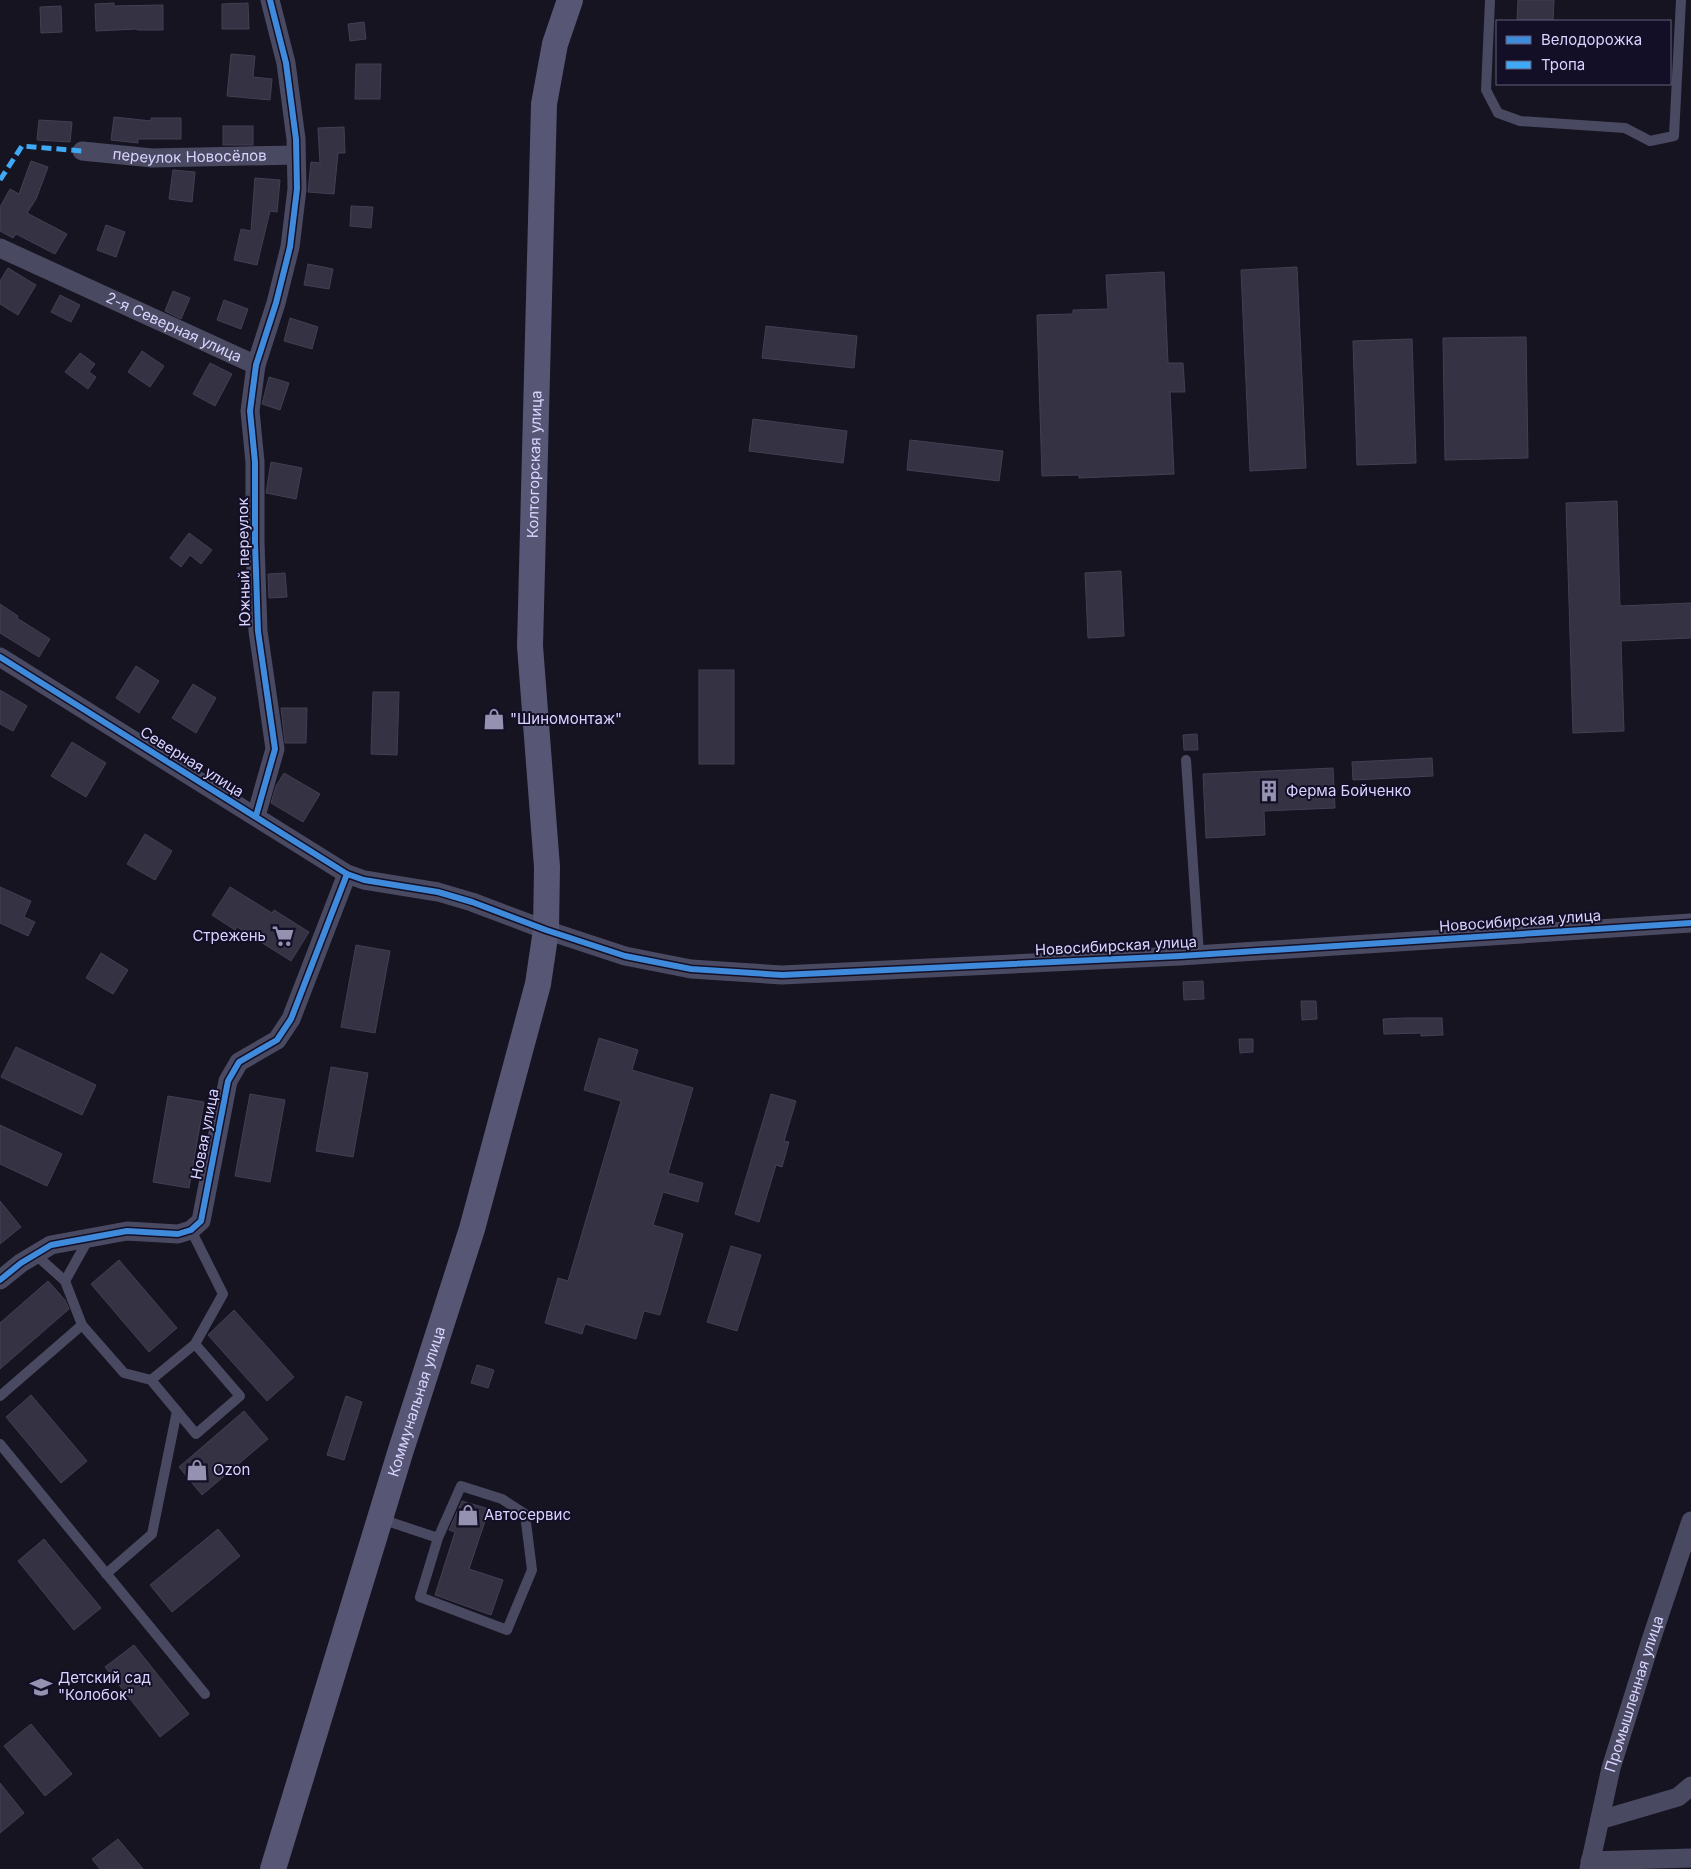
<svg xmlns="http://www.w3.org/2000/svg" width="1691" height="1869" font-family="Inter,sans-serif">
<rect width="100%" height="100%" fill="#161421"/>
<!-- building -->
<g fill="#343243" stroke="#433f54">
<path d="M 1518,0 L 1554,0 L 1553,21 L 1517,21 Z"/>
<path d="M 114,3 L 114,6 L 163,5 L 163,30 L 137,30 L 137,29 L 96,31 L 95,4 Z"/>
<path d="M 248,3 L 249,29 L 222,29 L 222,4 Z"/>
<path d="M 61,6 L 62,32 L 41,33 L 40,7 Z"/>
<path d="M 364,22 L 366,39 L 350,41 L 348,24 Z"/>
<path d="M 231,54 L 255,56 L 253,77 L 272,79 L 270,100 L 227,96 Z"/>
<path d="M 356,64 L 381,64 L 380,99 L 355,99 Z"/>
<path d="M 114,117 L 151,121 L 151,118 L 181,118 L 181,139 L 138,139 L 138,143 L 111,140 Z"/>
<path d="M 39,120 L 72,122 L 70,142 L 37,140 Z"/>
<rect x="223" y="126" width="30" height="19"/>
<path d="M 344,127 L 345,153 L 338,153 L 334,194 L 308,192 L 311,162 L 320,163 L 318,128 Z"/>
<path d="M 31,161 L 48,167 L 36,199 L 27,213 L 67,234 L 55,254 L 16,234 L 13,238 L 0,231 L 0,207 L 10,189 L 19,194 Z"/>
<path d="M 173,170 L 195,172 L 192,202 L 169,199 Z"/>
<path d="M 255,178 L 280,180 L 277,212 L 270,211 L 257,265 L 234,260 L 241,229 L 251,231 Z"/>
<path d="M 351,206 L 373,207 L 371,228 L 350,226 Z"/>
<path d="M 106,225 L 125,232 L 116,257 L 97,250 Z"/>
<path d="M 308,264 L 333,269 L 329,289 L 304,285 Z"/>
<path d="M 1297,267 L 1306,468 L 1250,471 L 1241,270 Z"/>
<path d="M 8,268 L 36,285 L 18,315 L 0,304 L 0,281 Z"/>
<path d="M 1164,272 L 1168,363 L 1183,363 L 1185,392 L 1170,392 L 1174,474 L 1079,478 L 1079,475 L 1042,476 L 1037,315 L 1073,314 L 1073,310 L 1108,309 L 1106,275 Z"/>
<path d="M 173,291 L 190,298 L 181,319 L 165,311 Z"/>
<path d="M 60,295 L 80,305 L 71,322 L 51,312 Z"/>
<path d="M 224,300 L 248,309 L 241,329 L 217,320 Z"/>
<path d="M 290,318 L 318,327 L 312,349 L 284,341 Z"/>
<path d="M 766,326 L 857,336 L 854,368 L 762,358 Z"/>
<path d="M 1526,337 L 1528,458 L 1445,460 L 1443,338 Z"/>
<path d="M 1412,339 L 1416,463 L 1357,465 L 1353,341 Z"/>
<path d="M 142,351 L 164,366 L 150,387 L 128,372 Z"/>
<path d="M 80,353 L 95,364 L 89,372 L 96,377 L 88,389 L 65,372 Z"/>
<path d="M 210,363 L 232,374 L 215,406 L 193,394 Z"/>
<path d="M 269,377 L 289,383 L 280,410 L 262,404 Z"/>
<path d="M 753,419 L 847,431 L 843,463 L 749,451 Z"/>
<path d="M 910,440 L 1003,451 L 999,481 L 907,470 Z"/>
<path d="M 271,462 L 302,468 L 296,499 L 266,493 Z"/>
<path d="M 1617,501 L 1620,606 L 1691,603 L 1691,638 L 1621,641 L 1624,731 L 1573,733 L 1566,503 Z"/>
<path d="M 189,533 L 212,550 L 201,564 L 190,555 L 181,567 L 170,558 Z"/>
<path d="M 1121,571 L 1124,636 L 1088,638 L 1085,573 Z"/>
<path d="M 285,573 L 287,597 L 269,598 L 268,574 Z"/>
<path d="M 0,604 L 18,616 L 17,618 L 50,639 L 39,657 L 0,633 Z"/>
<path d="M 136,666 L 159,681 L 139,713 L 116,698 Z"/>
<rect x="699" y="670" width="35" height="94"/>
<path d="M 193,684 L 216,698 L 196,733 L 172,718 Z"/>
<path d="M 0,690 L 27,706 L 13,731 L 0,724 Z"/>
<path d="M 373,692 L 399,692 L 397,755 L 371,754 Z"/>
<path d="M 281,708 L 307,708 L 306,743 L 285,743 Z"/>
<path d="M 1197,734 L 1198,750 L 1184,750 L 1183,735 Z"/>
<path d="M 72,742 L 106,763 L 86,797 L 51,776 Z"/>
<path d="M 1432,758 L 1433,776 L 1353,780 L 1352,762 Z"/>
<path d="M 1333,768 L 1335,808 L 1264,811 L 1265,835 L 1206,838 L 1203,774 Z"/>
<path d="M 284,773 L 320,794 L 303,822 L 271,803 L 276,786 Z"/>
<path d="M 145,834 L 172,851 L 155,880 L 127,864 Z"/>
<path d="M 0,887 L 31,901 L 24,917 L 35,922 L 28,936 L 0,923 Z"/>
<path d="M 230,887 L 272,913 L 274,910 L 309,932 L 291,961 L 237,927 L 235,930 L 212,915 Z"/>
<path d="M 356,945 L 390,951 L 375,1033 L 341,1027 Z"/>
<path d="M 101,953 L 128,970 L 113,994 L 86,978 Z"/>
<path d="M 1203,981 L 1204,999 L 1184,1000 L 1183,982 Z"/>
<path d="M 1301,1001 L 1316,1001 L 1317,1019 L 1302,1020 Z"/>
<path d="M 1405,1018 L 1442,1018 L 1443,1035 L 1421,1036 L 1421,1033 L 1384,1034 L 1383,1019 Z"/>
<path d="M 599,1038 L 638,1050 L 632,1070 L 693,1088 L 668,1173 L 703,1183 L 698,1202 L 663,1192 L 653,1225 L 683,1234 L 660,1315 L 644,1311 L 636,1339 L 585,1324 L 582,1334 L 545,1323 L 558,1278 L 568,1281 L 621,1101 L 584,1090 Z"/>
<path d="M 1239,1039 L 1253,1039 L 1253,1052 L 1240,1053 Z"/>
<path d="M 16,1047 L 96,1085 L 82,1115 L 1,1077 Z"/>
<path d="M 331,1067 L 368,1073 L 353,1157 L 316,1151 Z"/>
<path d="M 250,1094 L 285,1100 L 270,1182 L 235,1176 Z"/>
<path d="M 771,1094 L 796,1101 L 784,1141 L 789,1142 L 782,1167 L 776,1165 L 759,1222 L 735,1214 Z"/>
<path d="M 168,1096 L 204,1102 L 189,1188 L 153,1182 Z"/>
<path d="M 0,1125 L 62,1154 L 47,1186 L 0,1164 Z"/>
<path d="M 0,1201 L 21,1227 L 0,1244 Z"/>
<path d="M 731,1246 L 761,1255 L 737,1331 L 707,1322 Z"/>
<path d="M 119,1260 L 177,1328 L 149,1352 L 91,1284 Z"/>
<path d="M 48,1281 L 65,1300 L 69,1309 L 0,1369 L 0,1323 Z"/>
<path d="M 234,1310 L 294,1377 L 267,1401 L 208,1335 Z"/>
<path d="M 477,1365 L 494,1370 L 488,1388 L 471,1383 Z"/>
<path d="M 31,1395 L 87,1461 L 61,1483 L 6,1417 Z"/>
<path d="M 346,1396 L 362,1402 L 344,1460 L 327,1455 Z"/>
<path d="M 244,1411 L 268,1439 L 202,1495 L 179,1467 Z"/>
<path d="M 462,1501 L 489,1509 L 469,1569 L 503,1580 L 491,1615 L 435,1595 L 455,1532 L 449,1530 Z"/>
<path d="M 218,1529 L 240,1556 L 172,1612 L 150,1585 Z"/>
<path d="M 44,1539 L 101,1608 L 74,1630 L 18,1561 Z"/>
<path d="M 134,1645 L 189,1714 L 160,1737 L 105,1667 Z"/>
<path d="M 31,1724 L 72,1774 L 45,1796 L 4,1746 Z"/>
<path d="M 0,1783 L 24,1813 L 0,1833 Z"/>
<path d="M 118,1839 L 143,1869 L 100,1869 L 92,1859 Z"/>
</g>
<g fill="none" stroke-linecap="round" stroke-linejoin="round">
<!-- service -->
<g stroke="#4a4962" stroke-width="10">
<path d="M 1490,0 L 1486,90 L 1498,113 L 1520,121 L 1625,128 L 1650,141 L 1674,136 L 1681,0"/>
<path d="M 1186,760 L 1199,954"/>
<path d="M 191,1230 L 223,1294 L 195,1344 L 240,1396 L 196,1434 L 151,1380 L 195,1344"/>
<path d="M 36,1255 L 65,1281 L 82,1325 L 124,1373 L 151,1380"/>
<path d="M 65,1281 L 89,1238"/>
<path d="M 0,1396 L 82,1325"/>
<path d="M 0,1444 L 205,1694"/>
<path d="M 381,1519 L 438,1538 L 420,1597 L 507,1630 L 532,1570 L 525,1514 L 502,1499 L 461,1486 L 438,1538"/>
<path d="M 106,1574 L 152,1534 L 177,1411"/>
</g>
<!-- minor -->
<g stroke="#4a4962" stroke-width="19">
<path id="s1" d="M 82,151 L 152,158 L 296,155"/>
<path id="s2" d="M 0,248 L 256,365"/>
<path d="M 0,657 L 347,874 L 364,880 L 438,892 L 472,902 L 546,930 L 625,956 L 691,969 L 782,975 L 1180,956 L 1691,923"/>
<path d="M 256,816 L 275,749 L 258,631 L 255,542 L 255,462 L 250,411 L 256,365 L 276,303 L 290,247 L 297,189 L 296,139 L 286,63 L 270,0"/>
<path d="M 0,1280 L 21,1263 L 51,1245 L 127,1231 L 178,1234 L 191,1230 L 201,1221 L 228,1081 L 239,1062 L 277,1040 L 291,1019 L 347,874"/>
<path d="M 1600,1820 L 1678,1797 L 1691,1786"/>
<path d="M 1590,1861 L 1691,1858"/>
<path id="s3" d="M 1589,1869 L 1611,1768 L 1650,1643 L 1691,1521"/>
</g>
<!-- secondary -->
<path stroke="#575674" stroke-width="26" id="s4" d="M 273,1869 L 400,1453 L 472,1229 L 538,984 L 546,930 L 547,867 L 530,646 L 544,104 L 555,44 L 570,0"/>
<!-- quiet -->
<path stroke="#3fa9f5" stroke-width="5" stroke-dasharray="10 5" stroke-linecap="butt" d="M 0,180 L 22,146 L 82,151"/>
<!-- cycleway casing -->
<g stroke="#130f26" stroke-width="9">
<g id="cycleway">
<path d="M 0,657 L 347,874 L 364,880 L 438,892 L 472,902 L 546,930 L 625,956 L 691,969 L 782,975 L 1180,956 L 1691,923"/>
<path d="M 256,816 L 275,749 L 258,631 L 255,542 L 255,462 L 250,411 L 256,365 L 276,303 L 290,247 L 297,189 L 296,139 L 286,63 L 270,0"/>
<path d="M 0,1280 L 21,1263 L 51,1245 L 127,1231 L 178,1234 L 191,1230 L 201,1221 L 228,1081 L 239,1062 L 277,1040 L 291,1019 L 347,874"/>
</g>
</g>
<!-- cycleway -->
<use href="#cycleway" stroke="#408adc" stroke-width="6"/>
</g>
<!-- icons -->
<defs>
<g id="shop-bare" transform="scale(1.725)"><path d="M-5-2.5h2.3a2.7 3.5 0 0 1 5.4 0H5L5.5 6h-11ZM-1.5-2.5h3a1.5 2.3 0 0 0-3 0Z" fill="#9591b1" stroke="#130f26" stroke-width="2.5" paint-order="stroke"/></g>
<g id="building-bare" transform="scale(1.725)"><path d="M-4-6H4V6H1V3H-1V6H-4ZM-2.5-4.3h1.7v1.8h-1.7ZM.8-4.3h1.7v1.8H.8ZM-2.5-1h1.7V.8h-1.7ZM.8-1h1.7V.8H.8Z" fill="#9591b1" stroke="#130f26" stroke-width="2.5" paint-order="stroke"/></g>
<g id="supermarket-bare" transform="scale(1.725)"><path d="M-6-5.5h2.5l.6 2H6L4.5 2H-2.5L-4.4-4H-6ZM-1.5 3.2a1.3 1.3 0 1 0 .1 0ZM3 3.2a1.3 1.3 0 1 0 .1 0Z" fill="#9591b1" stroke="#130f26" stroke-width="2.5" paint-order="stroke"/></g>
<g id="school-bare" transform="scale(1.725)"><path d="M0-5L7-2L0 1L-7-2ZM-4 1L0 2.5L4 1V4Q0 6-4 4Z" fill="#9591b1" stroke="#130f26" stroke-width="2.5" paint-order="stroke"/></g>
</defs>
<g fill-rule="evenodd">
<use href="#shop-bare" x="494" y="719"/>
<use href="#building-bare" x="1269" y="791"/>
<use href="#supermarket-bare" x="283" y="936"/>
<use href="#shop-bare" x="197" y="1470"/>
<use href="#shop-bare" x="468" y="1515"/>
<use href="#school-bare" x="41" y="1687"/>
</g>
<g text-anchor="middle" stroke-width="4" stroke-linejoin="round" paint-order="stroke">
<!-- street labels -->
<g font-size="15" fill="#d9d4ff" stroke="#130f26">
<text dy="5" stroke="none"><textPath href="#s1" startOffset="108">переулок Новосёлов</textPath></text>
<text dy="5" stroke="none"><textPath href="#s2" startOffset="191">2-я Северная улица</textPath></text>
<text dy="5" stroke="none"><textPath href="#s4" startOffset="1445">Колтогорская улица</textPath></text>
<text transform="translate(244 562) rotate(-91)" y="5">Южный переулок</text>
<text transform="translate(192 762) rotate(32)" y="5">Северная улица</text>
<text transform="translate(1520 921) rotate(-4)" y="5">Новосибирская улица</text>
<text transform="translate(1116 946) rotate(-3)" y="5">Новосибирская улица</text>
<text transform="translate(205 1134) rotate(-79)" y="5">Новая улица</text>
<text dy="5" stroke="none"><textPath href="#s4" startOffset="489">Коммунальная улица</textPath></text>
<text dy="5" stroke="none"><textPath href="#s3" startOffset="181">Промышленная улица</textPath></text>
</g>
<!-- poi labels -->
<g font-size="15" fill="#d9d4ff" stroke="#130f26" text-anchor="start">
<text x="510" y="724">"Шиномонтаж"</text>
<text x="1286" y="796">Ферма Бойченко</text>
<text x="266" y="941" text-anchor="end">Стрежень</text>
<text x="213" y="1475">Ozon</text>
<text x="484" y="1520">Автосервис</text>
<text x="58" y="1683">Детский сад<tspan x="58" dy="17">"Колобок"</tspan></text>
</g>
</g>
<!-- legend -->
<rect x="1496" y="20" width="175" height="65" fill="#130f26" stroke="#625e7d"/>
<rect x="1506" y="36" width="25" height="8" fill="#408adc" stroke="#625e7d"/>
<text x="1541" y="45" font-size="15" fill="#d9d4ff">Велодорожка</text>
<rect x="1506" y="61" width="25" height="8" fill="#3fa9f5" stroke="#625e7d"/>
<text x="1541" y="70" font-size="15" fill="#d9d4ff">Тропа</text>
</svg>
